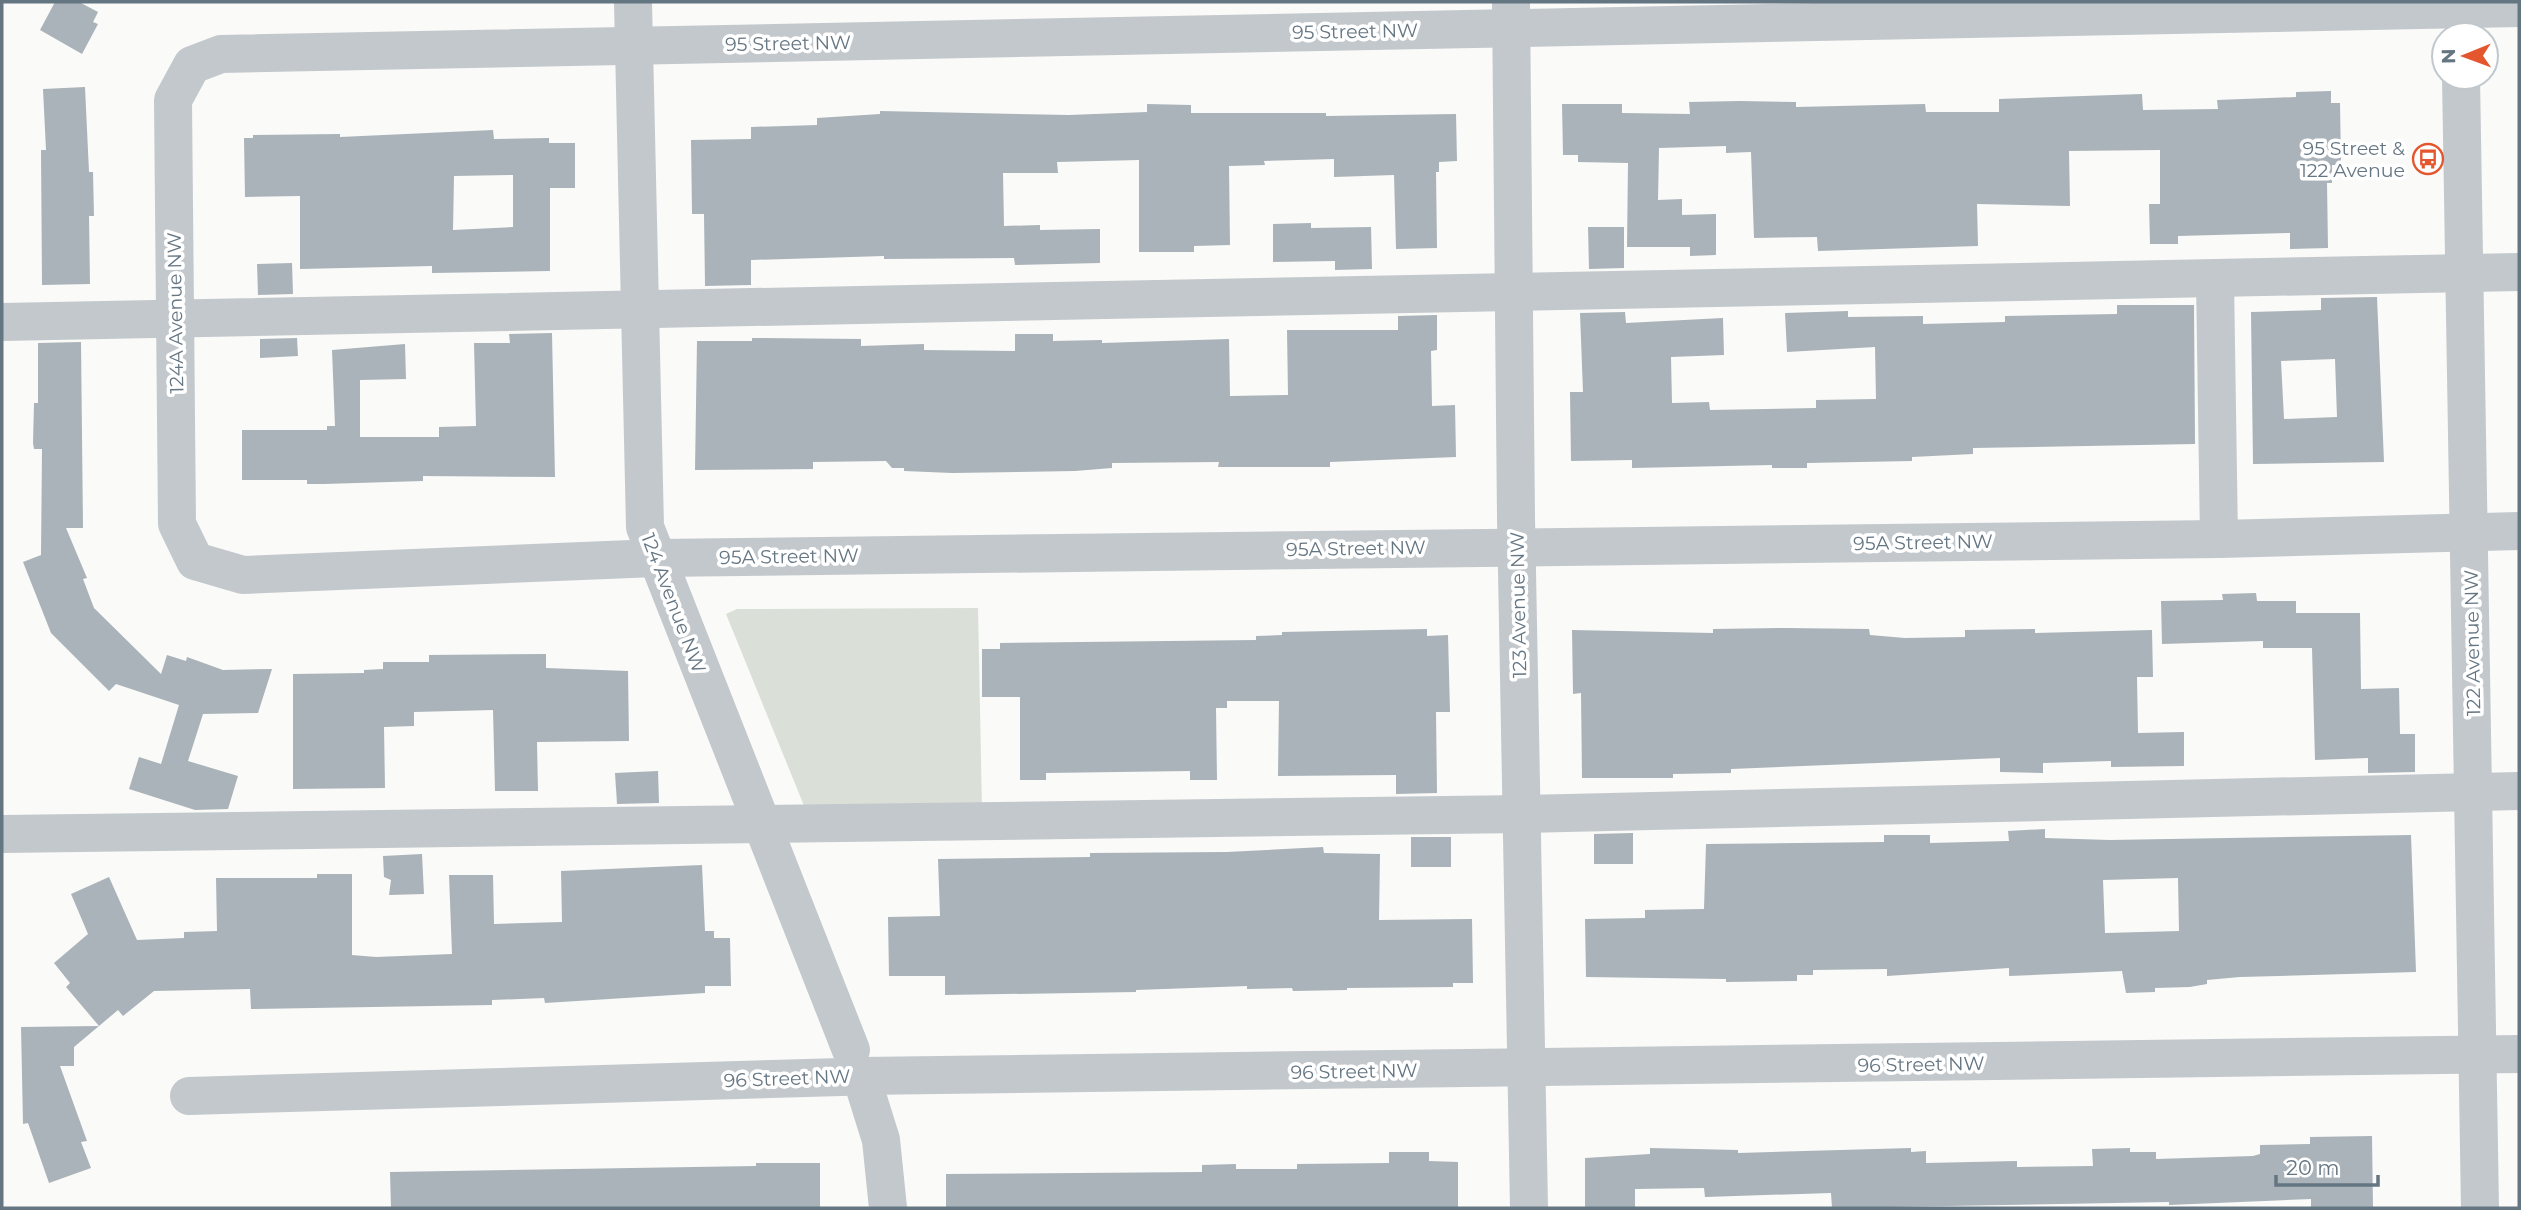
<svg xmlns="http://www.w3.org/2000/svg" width="2521" height="1210" font-family="Montserrat,sans-serif">
<rect width="100%" height="100%" fill="#fafaf8"/>
<!-- green -->
<path fill="#dadfd7" d="M 978,608 L 982,810 L 807,813 L 726,614 L 737,609 Z"/>
<!-- building -->
<g fill="#aab3b9" fill-rule="evenodd">
<path d="M 55,2 L 79,2 L 98,12 L 93,22 L 98,24 L 82,54 L 40,30 Z"/>
<path d="M 85,87 L 89,172 L 93,172 L 94,216 L 89,216 L 90,284 L 42,285 L 41,150 L 46,150 L 43,89 Z"/>
<path d="M 2331,91 L 2331,103 L 2340,103 L 2341,165 L 2332,165 L 2332,183 L 2327,183 L 2328,248 L 2290,249 L 2290,233 L 2178,236 L 2178,244 L 2150,244 L 2149,204 L 2160,204 L 2160,150 L 2069,151 L 2070,206 L 1977,204 L 1978,246 L 1818,251 L 1817,237 L 1754,238 L 1751,152 L 1726,153 L 1726,146 L 1659,148 L 1658,200 L 1682,199 L 1682,215 L 1716,214 L 1716,255 L 1690,256 L 1690,247 L 1627,247 L 1628,163 L 1578,162 L 1578,155 L 1563,155 L 1562,104 L 1622,104 L 1622,113 L 1690,114 L 1689,102 L 1740,101 L 1796,102 L 1796,107 L 1925,104 L 1926,112 L 1999,112 L 1999,99 L 2142,94 L 2143,110 L 2218,109 L 2217,100 L 2296,97 L 2296,92 Z"/>
<path d="M 1147,104 L 1191,105 L 1191,113 L 1326,113 L 1326,116 L 1456,114 L 1457,161 L 1439,162 L 1439,172 L 1436,172 L 1437,248 L 1396,249 L 1394,175 L 1334,177 L 1334,159 L 1264,161 L 1265,165 L 1229,166 L 1230,245 L 1194,246 L 1194,252 L 1139,252 L 1139,160 L 1057,162 L 1058,173 L 1003,173 L 1004,226 L 1040,225 L 1040,230 L 1100,229 L 1100,263 L 1015,265 L 1014,258 L 884,259 L 884,256 L 751,260 L 751,285 L 705,286 L 704,214 L 692,214 L 691,140 L 751,139 L 751,127 L 817,125 L 817,118 L 880,114 L 880,111 L 1069,115 L 1147,112 Z"/>
<path d="M 493,130 L 494,139 L 549,138 L 549,143 L 575,143 L 575,188 L 550,188 L 550,271 L 432,273 L 432,266 L 300,269 L 300,196 L 245,197 L 244,138 L 253,138 L 253,135 L 340,134 L 340,137 ZM 513,175 L 513,227 L 453,230 L 454,176 Z"/>
<path d="M 1311,223 L 1311,228 L 1371,227 L 1372,269 L 1335,270 L 1335,261 L 1273,262 L 1273,224 Z"/>
<path d="M 1588,227 L 1624,227 L 1624,268 L 1589,269 Z"/>
<path d="M 292,263 L 293,294 L 258,295 L 257,264 Z"/>
<path d="M 2377,297 L 2384,462 L 2253,464 L 2251,312 L 2321,310 L 2321,298 ZM 2335,359 L 2337,417 L 2284,419 L 2281,361 Z"/>
<path d="M 2117,305 L 2194,305 L 2195,444 L 1973,448 L 1973,454 L 1912,457 L 1912,461 L 1807,463 L 1807,468 L 1772,468 L 1772,465 L 1632,468 L 1632,460 L 1571,461 L 1570,392 L 1583,392 L 1580,313 L 1625,312 L 1626,323 L 1723,318 L 1724,355 L 1671,357 L 1672,403 L 1709,402 L 1710,410 L 1816,408 L 1816,400 L 1876,399 L 1875,347 L 1787,352 L 1785,313 L 1848,311 L 1848,317 L 1923,316 L 1923,324 L 2005,322 L 2005,316 L 2117,314 Z"/>
<path d="M 1437,315 L 1437,350 L 1431,351 L 1432,406 L 1455,405 L 1456,457 L 1330,462 L 1330,467 L 1218,467 L 1219,462 L 1112,463 L 1112,468 L 1075,471 L 952,473 L 904,471 L 904,468 L 892,468 L 886,461 L 813,462 L 813,469 L 695,470 L 697,341 L 752,341 L 752,338 L 861,339 L 861,346 L 924,344 L 924,350 L 1015,351 L 1015,334 L 1053,334 L 1053,341 L 1102,340 L 1102,343 L 1229,339 L 1230,396 L 1288,395 L 1287,330 L 1398,330 L 1398,316 Z"/>
<path d="M 552,333 L 555,477 L 423,476 L 423,481 L 324,484 L 307,484 L 307,480 L 242,480 L 242,430 L 327,430 L 327,426 L 335,426 L 332,350 L 405,344 L 406,379 L 360,380 L 360,437 L 439,437 L 439,427 L 476,426 L 474,343 L 510,343 L 509,334 Z"/>
<path d="M 297,338 L 298,356 L 260,358 L 260,339 Z"/>
<path d="M 81,342 L 83,528 L 66,528 L 87,578 L 83,579 L 94,608 L 161,674 L 167,655 L 186,661 L 187,657 L 223,670 L 272,669 L 258,713 L 203,714 L 188,761 L 238,776 L 228,809 L 195,810 L 129,789 L 139,757 L 161,764 L 179,705 L 116,684 L 109,691 L 51,633 L 23,562 L 41,555 L 42,449 L 34,449 L 33,443 L 34,403 L 38,403 L 38,343 Z"/>
<path d="M 2256,593 L 2257,601 L 2296,601 L 2296,613 L 2360,613 L 2361,689 L 2399,688 L 2400,734 L 2415,734 L 2415,772 L 2368,773 L 2368,758 L 2315,760 L 2312,648 L 2263,648 L 2263,641 L 2162,644 L 2161,601 L 2223,600 L 2222,594 Z"/>
<path d="M 1786,628 L 1869,629 L 1870,635 L 1905,638 L 1965,637 L 1965,630 L 2035,629 L 2035,633 L 2152,630 L 2153,677 L 2137,677 L 2138,733 L 2184,732 L 2184,766 L 2111,767 L 2111,761 L 2043,763 L 2043,773 L 2000,772 L 2000,758 L 1731,769 L 1731,773 L 1673,774 L 1673,778 L 1582,778 L 1581,693 L 1573,694 L 1572,630 L 1713,633 L 1713,629 Z"/>
<path d="M 1427,629 L 1427,636 L 1448,635 L 1450,712 L 1436,712 L 1437,793 L 1396,794 L 1396,775 L 1278,776 L 1279,701 L 1227,701 L 1227,708 L 1216,708 L 1217,780 L 1190,780 L 1190,771 L 1046,773 L 1046,780 L 1020,780 L 1020,697 L 982,697 L 982,649 L 1000,649 L 1000,643 L 1256,640 L 1256,636 L 1282,635 L 1282,632 Z"/>
<path d="M 546,654 L 546,668 L 628,671 L 629,741 L 537,742 L 538,791 L 495,791 L 493,710 L 414,712 L 414,726 L 384,727 L 385,788 L 293,789 L 293,674 L 364,673 L 364,670 L 383,669 L 383,662 L 429,662 L 429,655 Z"/>
<path d="M 658,771 L 659,803 L 617,804 L 615,773 Z"/>
<path d="M 2045,829 L 2045,838 L 2110,840 L 2411,835 L 2416,972 L 2240,977 L 2207,980 L 2207,984 L 2190,987 L 2155,988 L 2155,992 L 2126,993 L 2122,971 L 2009,976 L 2009,968 L 1887,976 L 1887,969 L 1813,970 L 1813,975 L 1797,975 L 1797,981 L 1726,982 L 1726,979 L 1586,977 L 1585,919 L 1645,918 L 1645,910 L 1704,909 L 1706,844 L 1884,842 L 1884,835 L 1930,835 L 1930,843 L 2009,841 L 2008,831 ZM 2178,878 L 2179,931 L 2105,933 L 2103,880 Z"/>
<path d="M 1633,833 L 1633,864 L 1594,864 L 1594,834 Z"/>
<rect x="1411" y="837" width="40" height="30"/>
<path d="M 1323,847 L 1324,853 L 1380,854 L 1379,920 L 1472,919 L 1473,983 L 1453,983 L 1453,987 L 1347,988 L 1347,990 L 1293,991 L 1292,988 L 1247,989 L 1247,986 L 1136,990 L 1136,992 L 945,995 L 945,976 L 889,976 L 888,917 L 940,916 L 938,859 L 1090,857 L 1090,853 L 1227,852 Z"/>
<path d="M 422,854 L 424,894 L 389,895 L 391,880 L 384,877 L 383,856 Z"/>
<path d="M 702,865 L 705,931 L 714,931 L 714,938 L 730,938 L 731,986 L 705,986 L 705,993 L 545,1003 L 544,998 L 492,1000 L 492,1005 L 251,1009 L 250,989 L 154,991 L 123,1016 L 118,1010 L 99,1026 L 66,987 L 70,983 L 54,963 L 88,934 L 71,894 L 109,877 L 137,940 L 184,938 L 184,932 L 217,931 L 216,878 L 317,878 L 317,874 L 352,874 L 352,955 L 376,957 L 452,954 L 449,875 L 493,875 L 494,924 L 562,922 L 561,871 Z"/>
<path d="M 99,1026 L 74,1047 L 74,1066 L 60,1066 L 87,1141 L 81,1142 L 91,1168 L 49,1183 L 28,1123 L 23,1124 L 21,1027 Z"/>
<path d="M 2372,1136 L 2373,1208 L 2311,1208 L 2311,1199 L 2169,1205 L 2169,1202 L 1832,1208 L 1831,1193 L 1705,1197 L 1704,1188 L 1635,1189 L 1635,1208 L 1585,1208 L 1585,1158 L 1650,1154 L 1650,1148 L 1738,1150 L 1738,1153 L 1911,1148 L 1911,1152 L 1926,1151 L 1926,1163 L 2017,1161 L 2017,1167 L 2093,1166 L 2092,1149 L 2130,1148 L 2130,1152 L 2156,1152 L 2156,1159 L 2253,1156 L 2260,1154 L 2260,1145 L 2310,1144 L 2310,1137 Z"/>
<path d="M 1389,1152 L 1429,1152 L 1429,1161 L 1458,1162 L 1458,1208 L 946,1208 L 946,1174 L 1202,1172 L 1202,1165 L 1236,1164 L 1236,1169 L 1297,1169 L 1297,1164 L 1389,1163 Z"/>
<path d="M 756,1163 L 820,1163 L 820,1208 L 391,1208 L 390,1172 L 756,1166 Z"/>
</g>
<g fill="none" stroke-linecap="round" stroke-linejoin="round">
<!-- minor -->
<g stroke="#c3c8cc" stroke-width="38">
<path d="M 633,2 L 645,527 L 851,1050"/>
<path d="M 1511,3 L 1516,518 L 1529,1208"/>
<path d="M 2519,8 L 221,54 L 192,65 L 173,100 L 177,524 L 195,561 L 243,575 L 656,558 L 2219,539 L 2519,531"/>
<path d="M 2461,77 L 2480,1208"/>
<path d="M 2215,279 L 2219,539"/>
<path d="M 2,322 L 2519,272"/>
<path d="M 2,834 L 1523,814 L 2519,791"/>
<path d="M 189,1096 L 877,1076"/>
<path d="M 888,1208 L 881,1140 L 861,1076 L 2519,1054"/>
</g>
</g>
<!-- icons -->
<defs>
<g id="bus-ring" transform="scale(1.575)"><circle r="9.5" fill="#fff" stroke="#e4572e" stroke-width="1.5"/><path d="M-5-6H5V4H4V6H2V4H-2V6H-4V4H-5ZM-3.5-4V0h7V-4ZM-3.5 1.2v1.5H-2V1.2ZM2 1.2v1.5H3.5V1.2Z" fill="#e4572e"/></g>
</defs>
<g fill-rule="evenodd">
<use href="#bus-ring" x="2428" y="159"/>
</g>
<g text-anchor="middle" stroke-width="7" stroke-linejoin="round" paint-order="stroke">
<!-- street labels -->
<g font-size="19" fill="#657683" stroke="#fff">
<text transform="translate(1355 31) rotate(-1)" y="7">95 Street NW</text>
<text transform="translate(788 43) rotate(-1)" y="7">95 Street NW</text>
<text transform="translate(175 313) rotate(-91)" y="7">124A Avenue NW</text>
<text transform="translate(1923 542) rotate(-1)" y="7">95A Street NW</text>
<text transform="translate(1356 548) rotate(-1)" y="7">95A Street NW</text>
<text transform="translate(789 556) rotate(-1)" y="7">95A Street NW</text>
<text transform="translate(674 603) rotate(69)" y="7">124 Avenue NW</text>
<text transform="translate(1518 605) rotate(-91)" y="7">123 Avenue NW</text>
<text transform="translate(2472 643) rotate(-91)" y="7">122 Avenue NW</text>
<text transform="translate(1921 1064) rotate(-1)" y="7">96 Street NW</text>
<text transform="translate(1354 1071) rotate(-1)" y="7">96 Street NW</text>
<text transform="translate(787 1078) rotate(-2)" y="7">96 Street NW</text>
</g>
<!-- poi labels -->
<g font-size="19" fill="#657683" stroke="#fff" text-anchor="end">
<text x="2405" y="155">95 Street &amp;<tspan x="2405" dy="22">122 Avenue</tspan></text>
</g>
</g>
<!-- border -->
<rect width="2521" height="1210" fill="none" stroke="#657683" stroke-width="7"/>
<!-- north arrow -->
<g transform="translate(2465 56) rotate(269)"><circle r="33" fill="#ffffff" stroke="#c1c8cd" stroke-width="2"/>
<path d="M0-5L12 26L0 18L-12 26Z" fill="#e4572e"/>
<text y="-10" font-size="19" font-weight="bold" text-anchor="middle" fill="#657683">N</text>
</g>
<!-- scale -->
<path d="M2276 1175v10h102v-10" fill="none" stroke="#657683" stroke-width="3.5"/>
<text x="2286" y="1175" font-size="21" fill="#657683" stroke="#ffffff" stroke-width="5" paint-order="stroke">20 m</text>
</svg>
